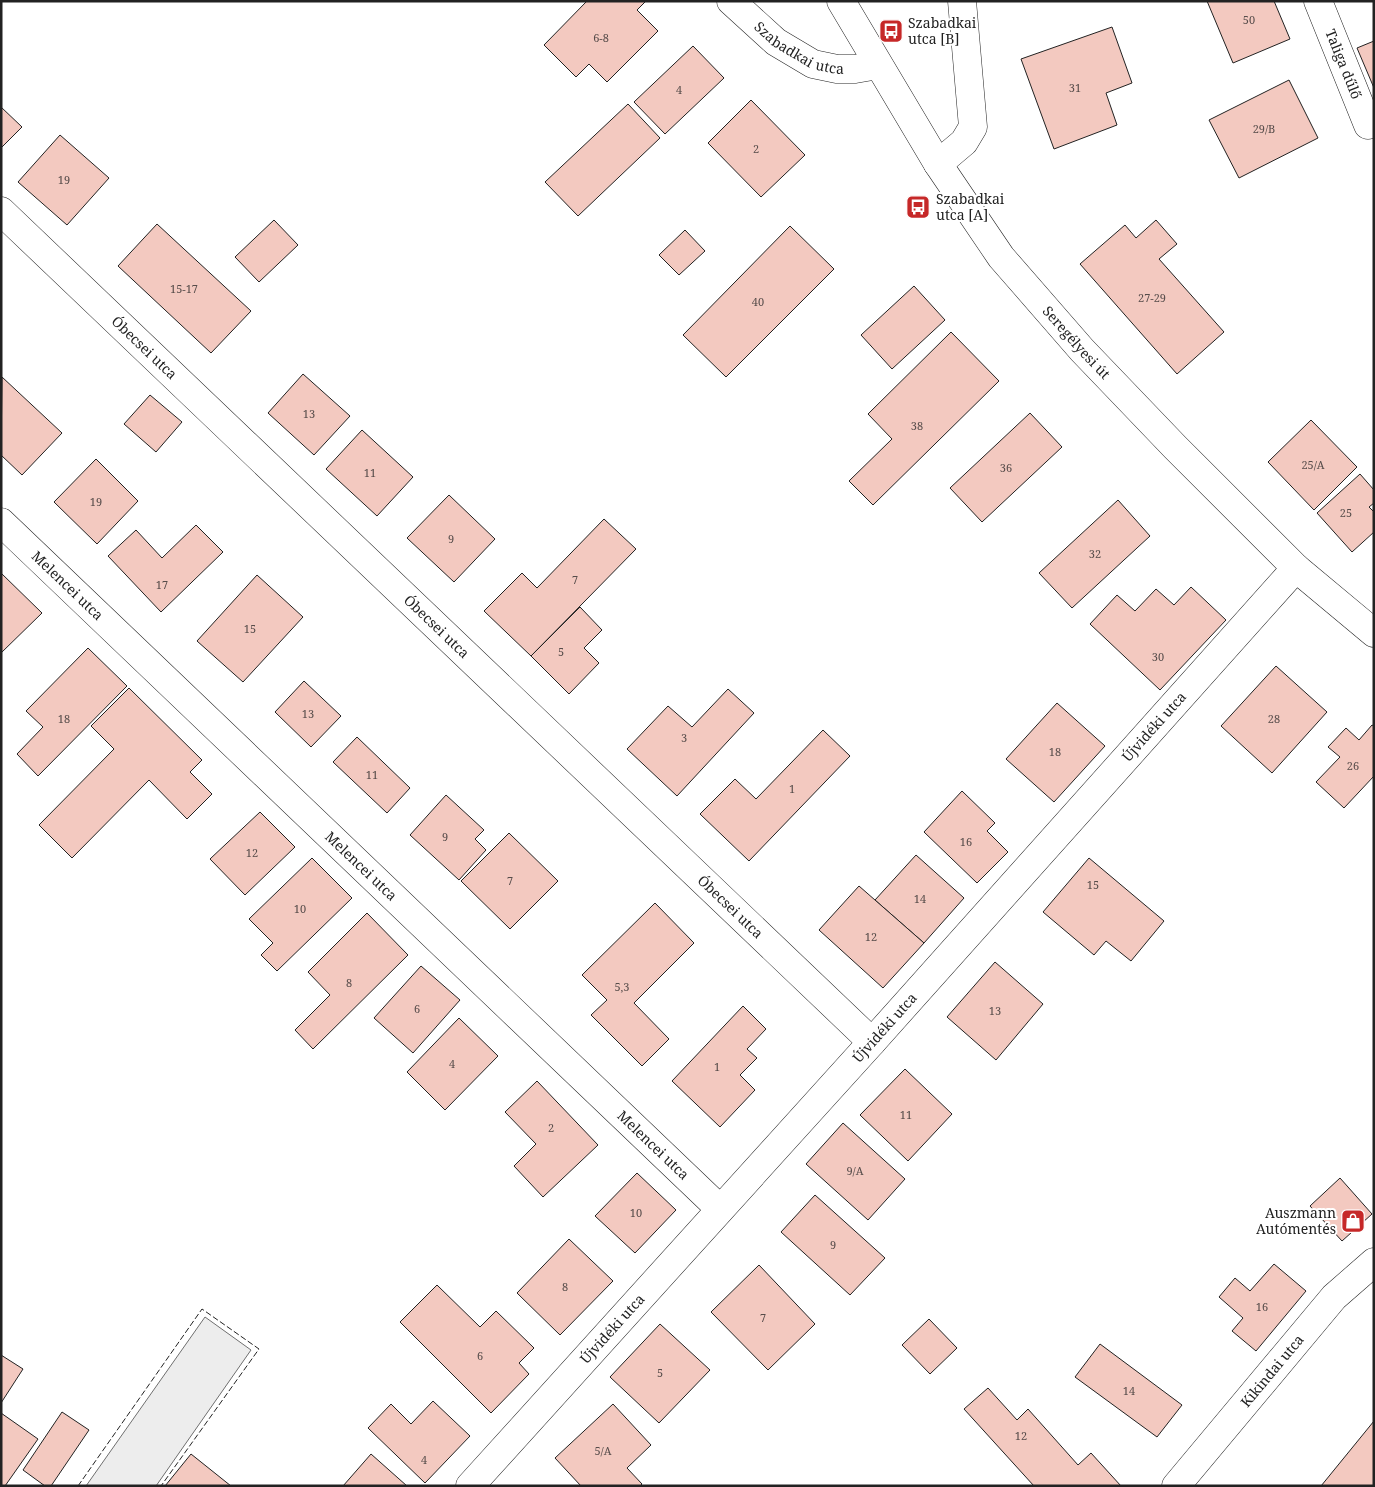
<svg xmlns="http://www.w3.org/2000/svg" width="1375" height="1487" font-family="'Noto Serif',serif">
<rect width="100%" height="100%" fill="#fff"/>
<!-- parking -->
<path fill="#ededed" stroke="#6f6f6f" d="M 205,1317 L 251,1350 L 156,1486 L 86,1486 Z"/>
<!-- building -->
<g fill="#f3c9c0" stroke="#222">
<path d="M 587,1 L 646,1 L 637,10 L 658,31 L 607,82 L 589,64 L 576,77 L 544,45 Z"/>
<path d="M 1207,1 L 1274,1 L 1290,39 L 1233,63 Z"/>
<path d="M 1112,27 L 1132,83 L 1106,93 L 1117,125 L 1054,149 L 1021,59 Z"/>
<path d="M 1374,41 L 1374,88 L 1357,48 Z"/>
<path d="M 693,46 L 724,78 L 665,134 L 634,102 Z"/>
<path d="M 1289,80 L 1318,138 L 1239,178 L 1209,120 Z"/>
<path d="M 751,100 L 805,155 L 761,197 L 708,143 Z"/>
<path d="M 628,104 L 660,138 L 578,216 L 545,182 Z"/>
<path d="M 1,107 L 22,127 L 1,148 Z"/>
<path d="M 60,135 L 109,178 L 67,225 L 18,182 Z"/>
<path d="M 274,220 L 298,245 L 259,282 L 235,257 Z"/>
<path d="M 1156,220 L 1177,244 L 1159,259 L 1224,332 L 1177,374 L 1080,264 L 1125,225 L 1136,238 Z"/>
<path d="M 157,224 L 251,311 L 211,353 L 118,266 Z"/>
<path d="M 790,226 L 834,269 L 726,377 L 683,335 Z"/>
<path d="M 685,230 L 705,251 L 679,275 L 659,255 Z"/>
<path d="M 914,286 L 945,320 L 892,369 L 861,335 Z"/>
<path d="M 951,332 L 999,381 L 873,505 L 849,481 L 892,439 L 868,414 Z"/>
<path d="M 303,374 L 350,416 L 314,455 L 268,413 Z"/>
<path d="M 2,377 L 62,433 L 22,475 L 1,455 Z"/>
<path d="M 150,395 L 182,422 L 156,452 L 124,424 Z"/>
<path d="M 1030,413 L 1062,447 L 982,522 L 950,488 Z"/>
<path d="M 1311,420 L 1357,467 L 1314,510 L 1268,462 Z"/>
<path d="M 362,430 L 413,477 L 377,516 L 326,469 Z"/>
<path d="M 96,459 L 138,501 L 97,544 L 54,502 Z"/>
<path d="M 1360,474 L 1374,490 L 1374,503 L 1369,507 L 1374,512 L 1374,532 L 1352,552 L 1317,513 Z"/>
<path d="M 449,495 L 495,539 L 454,582 L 407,538 Z"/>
<path d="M 1118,500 L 1150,536 L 1072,608 L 1039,573 Z"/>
<path d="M 604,519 L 636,549 L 531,656 L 484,611 L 522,573 L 537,588 Z"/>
<path d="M 196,525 L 223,552 L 161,612 L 108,556 L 136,530 L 162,558 Z"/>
<path d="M 1,573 L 42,613 L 1,653 Z"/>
<path d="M 257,575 L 303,617 L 243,682 L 197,641 Z"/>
<path d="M 1191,587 L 1226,620 L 1160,690 L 1090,624 L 1117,595 L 1135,611 L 1156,589 L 1174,605 Z"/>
<path d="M 580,607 L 602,630 L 584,648 L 599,663 L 569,694 L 531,656 Z"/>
<path d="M 88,648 L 127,686 L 38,776 L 17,754 L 43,727 L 26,711 Z"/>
<path d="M 1276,666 L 1327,712 L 1272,773 L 1221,726 Z"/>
<path d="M 304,681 L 341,716 L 311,747 L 275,712 Z"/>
<path d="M 129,688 L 202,760 L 190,772 L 212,794 L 187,819 L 149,780 L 72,858 L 39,825 L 114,749 L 91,726 Z"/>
<path d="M 728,689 L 754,713 L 677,796 L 627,749 L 668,706 L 692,727 Z"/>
<path d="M 1057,703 L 1105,746 L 1054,802 L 1006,759 Z"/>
<path d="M 1372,725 L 1374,726 L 1374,776 L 1344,808 L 1316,782 L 1340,757 L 1328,747 L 1346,728 L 1359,740 Z"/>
<path d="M 823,730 L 850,756 L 749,861 L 700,814 L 735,779 L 756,799 Z"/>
<path d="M 357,737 L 410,788 L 387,813 L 333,762 Z"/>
<path d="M 962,791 L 995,823 L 987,831 L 1008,852 L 977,883 L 924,832 Z"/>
<path d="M 446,795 L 484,830 L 475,839 L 486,850 L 459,880 L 410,835 Z"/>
<path d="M 260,812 L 295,847 L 245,895 L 210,859 Z"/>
<path d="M 509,833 L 558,881 L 510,929 L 461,881 Z"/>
<path d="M 916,855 L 964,898 L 924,943 L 875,900 Z"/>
<path d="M 312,858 L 352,898 L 277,971 L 261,955 L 273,943 L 249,919 Z"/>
<path d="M 1089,858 L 1164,921 L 1131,961 L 1106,941 L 1094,955 L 1043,912 Z"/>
<path d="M 859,886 L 924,943 L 883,988 L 819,930 Z"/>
<path d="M 655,903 L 694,943 L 634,1003 L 669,1039 L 642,1066 L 591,1015 L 607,1000 L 582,975 Z"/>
<path d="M 367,913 L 408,955 L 313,1049 L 295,1030 L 330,995 L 308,972 Z"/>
<path d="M 995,962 L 1043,1004 L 996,1060 L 947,1017 Z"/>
<path d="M 421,966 L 460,1000 L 413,1053 L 374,1018 Z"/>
<path d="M 743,1006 L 766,1029 L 747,1049 L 757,1058 L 740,1075 L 755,1090 L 720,1127 L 672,1081 Z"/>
<path d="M 459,1018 L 498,1056 L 445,1110 L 407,1072 Z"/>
<path d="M 905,1069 L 952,1114 L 908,1161 L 860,1115 Z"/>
<path d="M 537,1081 L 598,1145 L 543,1197 L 514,1166 L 536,1144 L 505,1112 Z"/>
<path d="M 843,1123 L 905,1179 L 868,1220 L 806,1164 Z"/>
<path d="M 637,1173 L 676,1210 L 635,1253 L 595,1216 Z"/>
<path d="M 1340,1178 L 1372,1214 L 1342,1241 L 1310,1206 Z"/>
<path d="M 815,1195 L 885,1258 L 850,1295 L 781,1232 Z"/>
<path d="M 569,1239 L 613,1281 L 560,1335 L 517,1293 Z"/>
<path d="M 1274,1264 L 1306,1291 L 1256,1351 L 1232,1331 L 1243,1318 L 1219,1297 L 1235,1278 L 1250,1291 Z"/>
<path d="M 759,1265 L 815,1324 L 768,1370 L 711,1312 Z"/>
<path d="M 437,1285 L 480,1327 L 496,1311 L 534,1348 L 519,1363 L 529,1374 L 491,1413 L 400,1322 Z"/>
<path d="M 929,1319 L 957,1348 L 930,1374 L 902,1345 Z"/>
<path d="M 660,1324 L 710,1370 L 659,1423 L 610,1377 Z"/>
<path d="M 1100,1344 L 1182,1405 L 1157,1437 L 1075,1377 Z"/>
<path d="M 1,1355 L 23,1369 L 1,1403 Z"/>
<path d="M 988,1388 L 1017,1420 L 1028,1409 L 1078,1465 L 1091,1453 L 1121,1486 L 1034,1486 L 964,1409 Z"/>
<path d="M 433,1401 L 470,1436 L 425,1483 L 368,1428 L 391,1404 L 411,1424 Z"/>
<path d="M 613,1404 L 651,1445 L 627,1468 L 642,1484 L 640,1486 L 581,1486 L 555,1458 Z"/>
<path d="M 62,1412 L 89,1430 L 51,1486 L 45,1486 L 23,1470 Z"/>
<path d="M 1,1413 L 38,1439 L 5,1486 L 1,1486 Z"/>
<path d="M 1374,1421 L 1374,1486 L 1321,1486 Z"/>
<path d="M 191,1454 L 231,1486 L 165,1486 Z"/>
<path d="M 371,1454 L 407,1486 L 343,1486 Z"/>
</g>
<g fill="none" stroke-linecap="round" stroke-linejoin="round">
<!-- street casing -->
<g stroke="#222" stroke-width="29">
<g id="street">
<path id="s1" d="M 731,1 L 776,42 L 813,64 L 837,69 L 855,69 L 878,65"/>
<path id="s2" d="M 841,1 L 938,164 L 1001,257 L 1082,350 L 1175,447 L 1296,568 L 1374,633"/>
<path id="s3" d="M 1318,1 L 1368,125"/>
<path d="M 938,164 L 964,142 L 973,127 L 962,1"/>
<path id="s4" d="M 1,211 L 872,1042"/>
<path id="s5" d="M 1,522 L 720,1209"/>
<path id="s6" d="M 470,1486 L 872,1042 L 1296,568"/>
<path id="s7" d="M 1176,1486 L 1334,1297 L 1374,1262"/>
</g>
</g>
<!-- street -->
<use href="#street" stroke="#fff" stroke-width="28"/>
<!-- fence -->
<path stroke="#222" stroke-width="1" stroke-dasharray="6 2.5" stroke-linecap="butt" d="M 78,1486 L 202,1309 L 259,1349 L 161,1486"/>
</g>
<!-- icons -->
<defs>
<g id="bus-square" transform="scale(1.25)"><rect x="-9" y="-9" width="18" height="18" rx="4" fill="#c62828" stroke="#fff"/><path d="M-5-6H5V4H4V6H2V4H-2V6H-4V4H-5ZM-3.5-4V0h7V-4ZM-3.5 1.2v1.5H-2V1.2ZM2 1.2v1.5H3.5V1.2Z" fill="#fff"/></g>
<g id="shop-square" transform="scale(1.25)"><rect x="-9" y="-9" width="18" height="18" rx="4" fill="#c62828" stroke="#fff"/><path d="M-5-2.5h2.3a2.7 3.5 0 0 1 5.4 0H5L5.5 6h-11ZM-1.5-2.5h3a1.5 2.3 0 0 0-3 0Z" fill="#fff"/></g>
</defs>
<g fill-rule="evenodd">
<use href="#bus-square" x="891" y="31"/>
<use href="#bus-square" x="918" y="207"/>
<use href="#shop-square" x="1353" y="1221"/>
</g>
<g text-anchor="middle" stroke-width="4" stroke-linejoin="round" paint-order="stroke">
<!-- number labels -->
<g font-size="11" fill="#564c4a">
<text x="1249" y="24">50</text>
<text x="601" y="42">6-8</text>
<text x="1075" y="92">31</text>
<text x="679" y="94">4</text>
<text x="1264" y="133">29/B</text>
<text x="756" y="153">2</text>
<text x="64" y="184">19</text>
<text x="184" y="293">15-17</text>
<text x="1152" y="302">27-29</text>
<text x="758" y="306">40</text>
<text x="309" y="418">13</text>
<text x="917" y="430">38</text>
<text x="1313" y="469">25/A</text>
<text x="1006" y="472">36</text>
<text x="370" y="477">11</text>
<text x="96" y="506">19</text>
<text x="1346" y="517">25</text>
<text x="451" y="543">9</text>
<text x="1095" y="558">32</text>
<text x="575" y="584">7</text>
<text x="162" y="589">17</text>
<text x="250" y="633">15</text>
<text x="561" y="656">5</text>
<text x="1158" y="661">30</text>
<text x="308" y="718">13</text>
<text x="64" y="723">18</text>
<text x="1274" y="723">28</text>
<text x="684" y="742">3</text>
<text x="1055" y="756">18</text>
<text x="1353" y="770">26</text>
<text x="372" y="779">11</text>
<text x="792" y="793">1</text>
<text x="445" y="841">9</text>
<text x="966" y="846">16</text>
<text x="252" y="857">12</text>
<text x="510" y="885">7</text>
<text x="1093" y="889">15</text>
<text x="920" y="903">14</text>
<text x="300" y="913">10</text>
<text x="871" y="941">12</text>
<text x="349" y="987">8</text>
<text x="622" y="991">5,3</text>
<text x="417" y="1013">6</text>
<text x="995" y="1015">13</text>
<text x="452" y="1068">4</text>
<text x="717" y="1071">1</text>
<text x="906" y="1119">11</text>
<text x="551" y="1132">2</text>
<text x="855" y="1175">9/A</text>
<text x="636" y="1217">10</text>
<text x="833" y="1249">9</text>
<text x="565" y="1291">8</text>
<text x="1262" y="1311">16</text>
<text x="763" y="1322">7</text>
<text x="480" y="1360">6</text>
<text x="660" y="1377">5</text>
<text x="1129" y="1395">14</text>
<text x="1021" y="1440">12</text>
<text x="603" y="1455">5/A</text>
<text x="424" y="1464">4</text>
</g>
<!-- poi labels -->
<g font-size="14" fill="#222" stroke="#fff" text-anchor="start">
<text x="908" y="28">Szabadkai<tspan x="908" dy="16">utca [B]</tspan></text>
<text x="936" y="204">Szabadkai<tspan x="936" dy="16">utca [A]</tspan></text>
<text x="1336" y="1218" text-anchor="end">Auszmann<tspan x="1336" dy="16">Autómentés</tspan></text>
</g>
<!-- street labels -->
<g font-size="14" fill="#222" stroke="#fff">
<text dy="5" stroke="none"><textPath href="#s1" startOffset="85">Szabadkai utca</textPath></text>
<text dy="5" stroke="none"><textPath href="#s3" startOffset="68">Taliga dűlő</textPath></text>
<text dy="5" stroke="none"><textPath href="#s2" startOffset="416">Seregélyesi út</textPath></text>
<text dy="5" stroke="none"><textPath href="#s4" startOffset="198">Óbecsei utca</textPath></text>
<text dy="5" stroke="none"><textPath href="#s5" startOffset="92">Melencei utca</textPath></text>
<text dy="5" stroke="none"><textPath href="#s4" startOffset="602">Óbecsei utca</textPath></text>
<text dy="5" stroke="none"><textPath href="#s6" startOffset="1022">Újvidéki utca</textPath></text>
<text dy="5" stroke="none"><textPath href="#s5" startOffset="498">Melencei utca</textPath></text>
<text dy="5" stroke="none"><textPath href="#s4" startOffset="1008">Óbecsei utca</textPath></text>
<text dy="5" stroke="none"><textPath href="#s6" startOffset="618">Újvidéki utca</textPath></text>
<text dy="5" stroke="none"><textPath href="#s5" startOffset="902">Melencei utca</textPath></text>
<text dy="5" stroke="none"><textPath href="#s6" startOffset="212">Újvidéki utca</textPath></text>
<text dy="5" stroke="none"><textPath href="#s7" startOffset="150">Kikindai utca</textPath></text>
</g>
</g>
<!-- border -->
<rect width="1375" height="1487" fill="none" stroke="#222222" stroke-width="5"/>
</svg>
